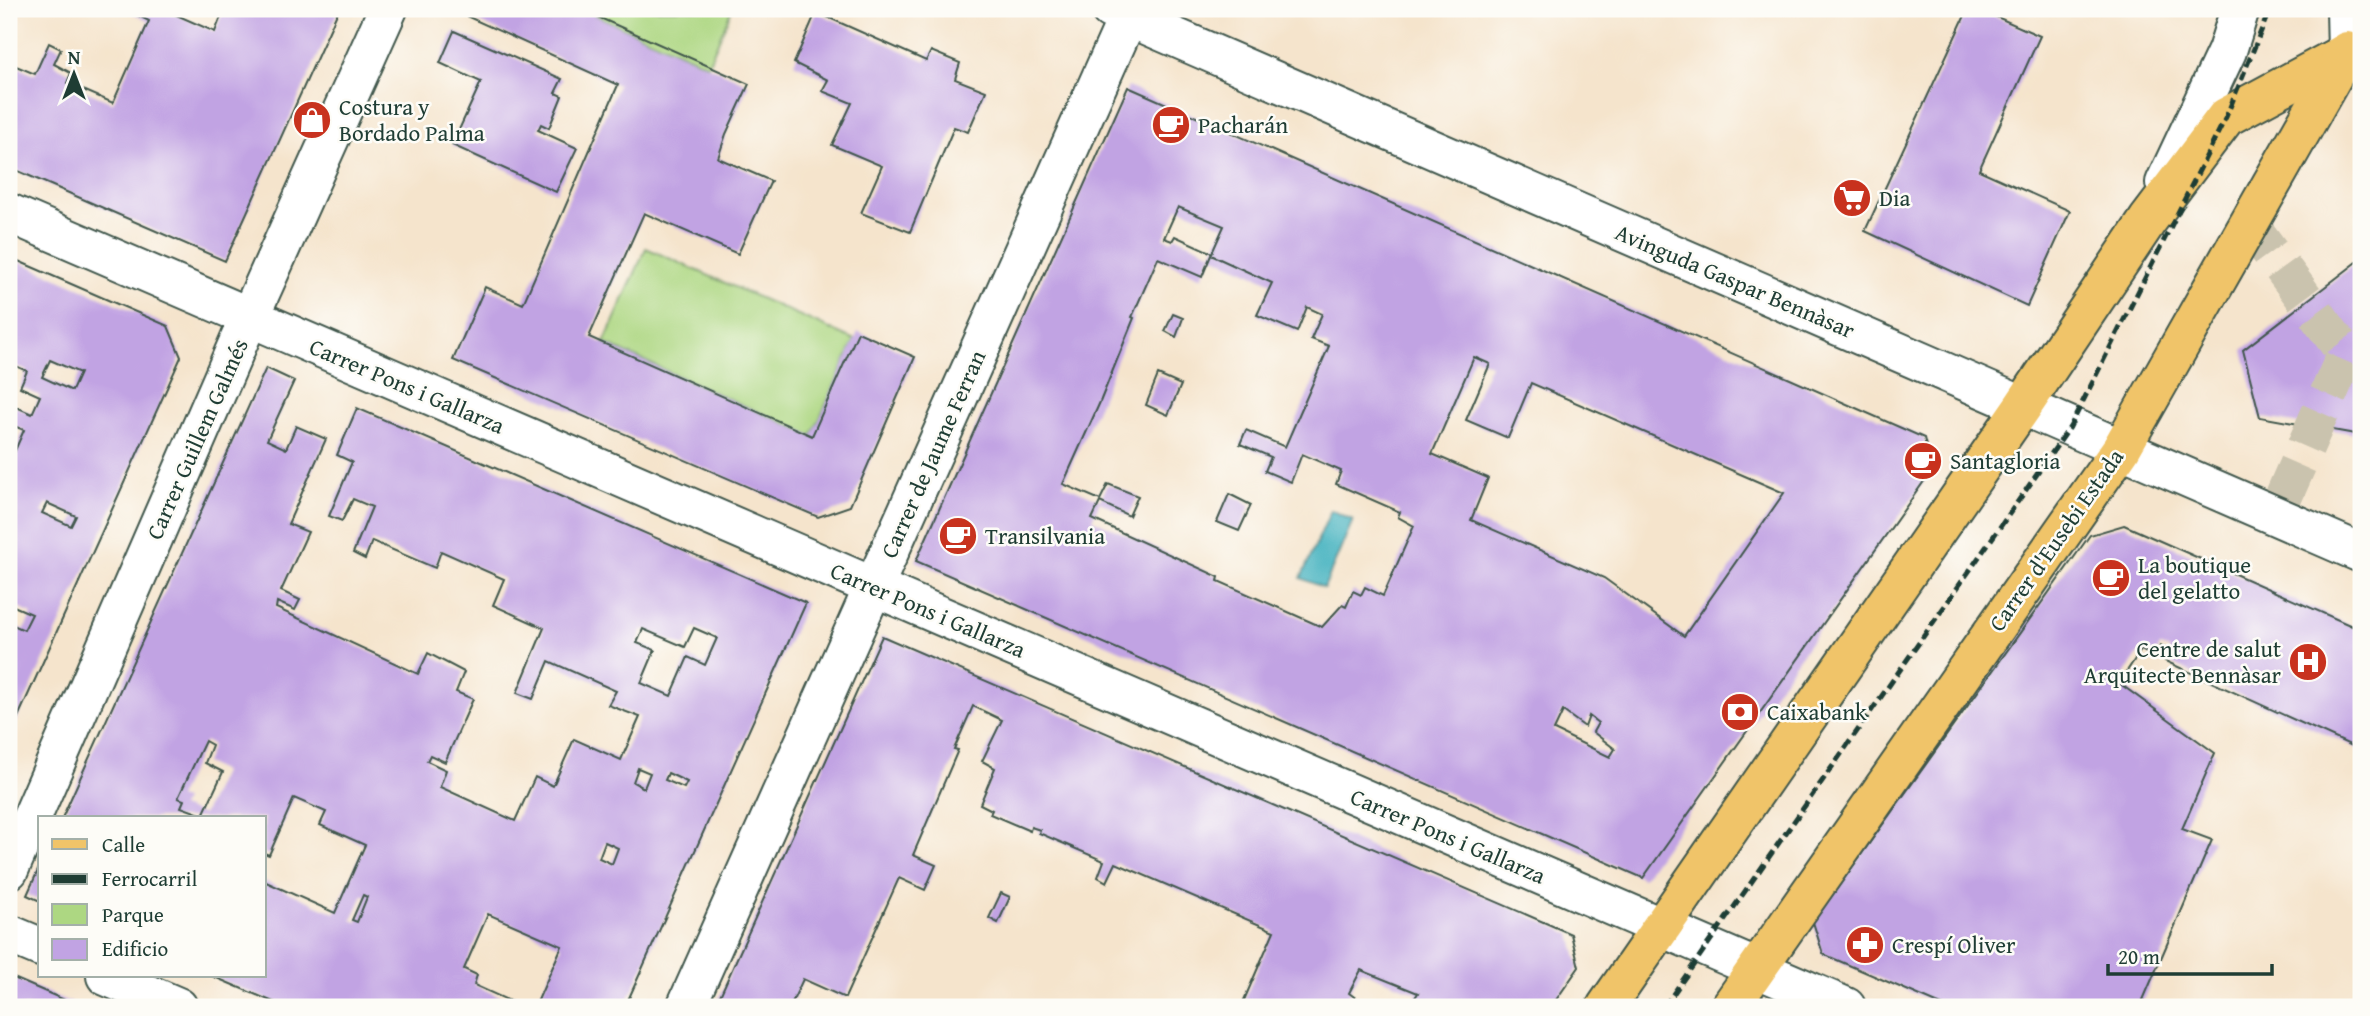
<svg xmlns="http://www.w3.org/2000/svg" width="2370" height="1016" font-family="'Gentium Book Plus',serif">
<rect width="100%" height="100%" fill="#fdfcf7"/>
<filter id="ink" filterUnits="userSpaceOnUse"><feTurbulence type="fractalNoise" baseFrequency=".0143" numOctaves="2"/><feDisplacementMap in="SourceGraphic" scale="14" xChannelSelector="R" yChannelSelector="G"/><feConvolveMatrix kernelMatrix="1 2 1 2 8 2 1 2 1" color-interpolation-filters="sRGB"/></filter>
<filter id="wash" filterUnits="userSpaceOnUse"><feTurbulence type="fractalNoise" baseFrequency=".00686" numOctaves="4" result="noise"/><feDisplacementMap in="SourceGraphic" scale="28" xChannelSelector="R" yChannelSelector="G"/><feGaussianBlur stdDeviation="1.57" result="paint"/><feColorMatrix in="noise" values="0 0 0 0 0 0 0 0 0 0 0 0 0 0 0 0 0 1.4 0 .05"/><feComposite in="paint" operator="in"/></filter>
<g filter="url(#wash)">
<rect width="100%" height="100%" fill="#f5e4cc"/>
<!-- green -->
<g fill="#add782" stroke="#668a5b" stroke-width="2">
<path d="M 580,9 L 732,9 L 708,65 Z"/>
<path d="M 646,248 L 855,340 L 812,436 L 604,343 Z"/>
</g>
<!-- water -->
<path fill="#44b2c0" stroke="#32787a" stroke-width="2" d="M 1331,510 L 1353,520 L 1324,588 L 1301,578 Z"/>
<g id="blocks">
<!-- building -->
<g fill="#c1a3e3" fill-rule="evenodd">
<path d="M 130,9 L 163,9 L 215,32 L 224,9 L 339,9 L 225,261 L 9,167 L 9,63 L 35,74 L 49,43 L 61,49 L 54,64 L 71,73 L 67,83 L 113,103 L 149,21 L 129,11 Z"/>
<path d="M 451,9 L 580,9 L 749,84 L 726,134 L 718,158 L 771,181 L 738,254 L 644,213 L 589,337 L 812,436 L 858,332 L 915,357 L 850,506 L 818,517 L 453,360 L 485,287 L 523,304 L 618,85 Z"/>
<path d="M 1968,9 L 1979,9 L 2040,36 L 1979,170 L 2070,211 L 2027,306 L 1865,231 Z"/>
<path d="M 816,12 L 926,61 L 931,51 L 960,63 L 955,79 L 986,91 L 968,132 L 954,127 L 910,232 L 861,213 L 882,166 L 832,145 L 852,103 L 822,91 L 828,80 L 794,63 Z"/>
<path d="M 454,31 L 562,79 L 555,93 L 562,96 L 549,128 L 541,124 L 538,130 L 577,148 L 556,192 L 452,145 L 481,82 L 440,63 Z"/>
<path d="M 1128,87 L 1924,438 L 1932,470 L 1643,878 L 916,561 ZM 1178,207 L 1224,226 L 1212,253 L 1175,236 L 1172,241 L 1164,238 ZM 1211,255 L 1272,283 L 1257,315 L 1297,332 L 1307,307 L 1322,314 L 1311,339 L 1329,346 L 1285,447 L 1246,430 L 1240,444 L 1271,457 L 1265,471 L 1291,482 L 1302,454 L 1341,471 L 1336,484 L 1400,512 L 1398,517 L 1414,526 L 1383,596 L 1365,587 L 1361,595 L 1353,591 L 1346,607 L 1342,605 L 1322,627 L 1218,581 L 1219,577 L 1092,519 L 1100,502 L 1129,516 L 1138,496 L 1108,484 L 1100,500 L 1063,484 L 1100,402 L 1134,318 L 1132,317 L 1158,258 L 1202,277 ZM 1474,357 L 1490,364 L 1466,420 L 1508,438 L 1531,383 L 1784,493 L 1684,636 L 1604,578 L 1471,520 L 1488,478 L 1432,454 ZM 1563,711 L 1585,727 L 1589,716 L 1598,723 L 1593,732 L 1615,749 L 1610,757 L 1554,730 Z"/>
<path d="M 9,257 L 168,326 L 181,357 L 9,737 L 9,623 L 24,630 L 32,614 L 9,604 L 9,464 L 24,430 L 9,424 L 9,414 L 12,405 L 32,414 L 40,396 L 20,387 L 27,371 L 9,363 ZM 50,360 L 80,373 L 72,391 L 42,377 ZM 47,503 L 76,516 L 71,526 L 42,513 Z"/>
<path d="M 2361,259 L 2361,435 L 2260,417 L 2243,350 Z"/>
<path d="M 1173,314 L 1183,318 L 1176,337 L 1165,331 Z"/>
<path d="M 266,368 L 294,381 L 267,440 L 286,449 L 296,426 L 326,439 L 288,524 L 308,532 L 281,591 L 300,600 L 295,610 L 277,602 L 276,608 L 418,674 L 428,653 L 464,672 L 456,692 L 473,699 L 445,762 L 430,755 L 427,761 L 446,770 L 440,787 L 515,821 L 535,777 L 553,786 L 574,739 L 621,760 L 640,717 L 608,705 L 616,691 L 549,661 L 533,699 L 517,693 L 544,628 L 493,605 L 504,579 L 441,551 L 435,568 L 372,541 L 365,559 L 353,553 L 372,507 L 353,499 L 342,521 L 329,516 L 352,462 L 337,455 L 357,408 L 806,603 L 625,1007 L 535,1007 L 562,946 L 488,914 L 464,969 L 477,975 L 474,985 L 523,1007 L 285,1007 L 212,976 L 264,976 L 264,881 L 335,913 L 365,845 L 320,825 L 326,812 L 294,798 L 269,855 L 264,853 L 264,818 L 62,818 ZM 694,628 L 717,638 L 705,665 L 688,657 L 671,696 L 641,683 L 655,650 L 637,643 L 643,629 L 685,647 ZM 205,741 L 212,745 L 205,763 L 223,772 L 203,815 L 181,807 L 184,800 L 178,798 ZM 638,768 L 650,773 L 644,788 L 633,782 ZM 668,773 L 687,782 L 684,788 L 665,780 ZM 605,842 L 618,848 L 612,864 L 599,858 ZM 363,895 L 367,897 L 357,922 L 352,920 Z"/>
<path d="M 1158,375 L 1181,385 L 1168,415 L 1146,405 Z"/>
<path d="M 1229,494 L 1251,505 L 1239,531 L 1217,522 Z"/>
<path d="M 2124,525 L 2361,630 L 2361,750 L 2165,661 L 2170,650 L 2160,646 L 2155,657 L 2141,650 L 2119,683 L 2215,753 L 2182,829 L 2212,840 L 2140,1007 L 1946,1007 L 1823,954 L 1813,922 L 2090,535 Z"/>
<path d="M 882,636 L 1571,934 L 1579,967 L 1551,1007 L 1409,1007 L 1418,993 L 1361,970 L 1349,993 L 1368,1007 L 1241,1007 L 1274,931 L 1116,863 L 1107,882 L 1098,877 L 1104,861 L 1039,833 L 1040,830 L 1031,827 L 1030,831 L 990,814 L 992,810 L 980,804 L 995,768 L 982,761 L 1002,720 L 973,706 L 954,749 L 958,750 L 913,855 L 936,865 L 925,890 L 899,878 L 845,998 L 803,979 L 790,1007 L 715,1007 Z"/>
<path d="M 40,866 L 40,901 L 27,895 Z"/>
<path d="M 1001,893 L 1010,897 L 998,923 L 989,918 Z"/>
<path d="M 9,976 L 76,1005 L 76,1007 L 9,1007 Z"/>
</g>
</g>
</g>
<g filter="url(#ink)">
<use href="#blocks" fill-opacity="0" stroke="#3f564b" stroke-width="2"/>
<g fill="none" stroke-linecap="round" stroke-linejoin="round">
<!-- minor-tunnel -->
<path stroke="#cac3ae" stroke-width="38" stroke-dasharray="38 19" stroke-linecap="butt" d="M 2248,222 L 2346,354 L 2275,516"/>
<!-- minor casing -->
<g stroke="#3f564b" stroke-width="42">
<g id="minor">
<path d="M 1110,9 L 2361,553"/>
<path d="M 2346,9 L 2347,52"/>
<path d="M 2165,183 L 2227,51 L 2240,9"/>
<path d="M 9,213 L 1846,1007"/>
<path d="M 9,870 L 249,318 L 388,9"/>
<path d="M 9,934 L 40,947"/>
<path d="M 106,976 L 178,1007"/>
<path d="M 686,1007 L 1128,17"/>
</g>
</g>
<!-- major casing -->
<g stroke="#3f564b" stroke-width="42">
<g id="major">
<path d="M 1606,1007 L 2023,406 L 2148,220 L 2226,117 L 2347,52"/>
<path d="M 1730,1007 L 2121,449 L 2347,51"/>
</g>
</g>
<!-- minor -->
<use href="#minor" stroke="#fff" stroke-width="38"/>
<!-- major -->
<use href="#major" stroke="#f0c469" stroke-width="38"/>
<!-- rail -->
<path stroke="#1f3d34" stroke-width="5" stroke-dasharray="10 5" stroke-linecap="butt" d="M 1664,1007 L 2070,427 L 2226,117 L 2270,9"/>
</g>
</g>
<!-- icons -->
<defs>
<g id="shop-disc" transform="scale(2.0125)"><circle r="9.5" fill="#c8321e" stroke="#fdfcf7"/><path d="M-5-2.5h2.3a2.7 3.5 0 0 1 5.4 0H5L5.5 6h-11ZM-1.5-2.5h3a1.5 2.3 0 0 0-3 0Z" fill="#fff"/></g>
<g id="cafe-disc" transform="scale(2.0125)"><circle r="9.5" fill="#c8321e" stroke="#fdfcf7"/><path d="M-5.5-4.5H6V0H3Q3 3.5 0 3.5H-2.5Q-5.5 3.5-5.5 0ZM3-3.2v2h1.7v-2ZM-6 4.5H4V6H-6Z" fill="#fff"/></g>
<g id="supermarket-disc" transform="scale(2.0125)"><circle r="9.5" fill="#c8321e" stroke="#fdfcf7"/><path d="M-6-5.5h2.5l.6 2H6L4.5 2H-2.5L-4.4-4H-6ZM-1.5 3.2a1.3 1.3 0 1 0 .1 0ZM3 3.2a1.3 1.3 0 1 0 .1 0Z" fill="#fff"/></g>
<g id="hospital-disc" transform="scale(2.0125)"><circle r="9.5" fill="#c8321e" stroke="#fdfcf7"/><path d="M-5-5h3v3.5h4V-5h3V5h-3V1.5h-4V5h-3Z" fill="#fff"/></g>
<g id="bank-disc" transform="scale(2.0125)"><circle r="9.5" fill="#c8321e" stroke="#fdfcf7"/><path d="M-6-4H6V4H-6ZM0-2.3a2.3 2.3 0 1 0 0 4.6a2.3 2.3 0 1 0 0-4.6Z" fill="#fff"/></g>
<g id="pharmacy-disc" transform="scale(2.0125)"><circle r="9.5" fill="#c8321e" stroke="#fdfcf7"/><path d="M-2-6h4v4h4v4h-4v4h-4v-4h-4v-4h4Z" fill="#fff"/></g>
</defs>
<g fill-rule="evenodd">
<use href="#shop-disc" x="312" y="120"/>
<use href="#cafe-disc" x="1171" y="125"/>
<use href="#supermarket-disc" x="1852" y="198"/>
<use href="#cafe-disc" x="1923" y="461"/>
<use href="#cafe-disc" x="958" y="536"/>
<use href="#cafe-disc" x="2111" y="578"/>
<use href="#hospital-disc" x="2308" y="662"/>
<use href="#bank-disc" x="1740" y="712"/>
<use href="#pharmacy-disc" x="1865" y="945"/>
</g>
<g text-anchor="middle" stroke-width="5" stroke-linejoin="round" paint-order="stroke">
<!-- poi labels -->
<g font-size="23" fill="#1f3d34" stroke="#fdfcf7" text-anchor="start">
<text x="339" y="115">Costura y<tspan x="339" dy="26">Bordado Palma</tspan></text>
<text x="1198" y="133">Pacharán</text>
<text x="1879" y="206">Dia</text>
<text x="1950" y="469">Santagloria</text>
<text x="985" y="544">Transilvania</text>
<text x="2138" y="573">La boutique<tspan x="2138" dy="26">del gelatto</tspan></text>
<text x="2281" y="657" text-anchor="end">Centre de salut<tspan x="2281" dy="26">Arquitecte Bennàsar</tspan></text>
<text x="1767" y="720">Caixabank</text>
<text x="1892" y="953">Crespí Oliver</text>
</g>
<!-- street labels -->
<g font-size="23" fill="#1f3d34" stroke="#fdfcf7">
<text transform="translate(1735 281) rotate(23)" y="8">Avinguda Gaspar Bennàsar</text>
<text transform="translate(407 386) rotate(23)" y="8">Carrer Pons i Gallarza</text>
<text transform="translate(197 439) rotate(-66)" y="8">Carrer Guillem Galmés</text>
<text transform="translate(933 454) rotate(-66)" y="8">Carrer de Jaume Ferran</text>
<text transform="translate(2056 540) rotate(-55)" y="8">Carrer d'Eusebi Estada</text>
<text transform="translate(928 610) rotate(23)" y="8">Carrer Pons i Gallarza</text>
<text transform="translate(1448 836) rotate(23)" y="8">Carrer Pons i Gallarza</text>
</g>
</g>
<!-- margin -->
<rect width="2370" height="1016" fill="none" stroke="#fdfcf7" stroke-width="35"/>
<!-- legend -->
<rect x="38" y="816" width="228" height="161" fill="#fdfcf7" stroke="#a4b0a9" stroke-width="2"/>
<rect x="52" y="839" width="35" height="10" fill="#f0c469" stroke="#a4b0a9" stroke-width="2"/>
<text x="102" y="852" font-size="21" fill="#1f3d34">Calle</text>
<rect x="52" y="874" width="35" height="10" fill="#1f3d34" stroke="#a4b0a9" stroke-width="2"/>
<text x="102" y="886" font-size="21" fill="#1f3d34">Ferrocarril</text>
<rect x="52" y="904" width="35" height="21" fill="#add782" stroke="#a4b0a9" stroke-width="2"/>
<text x="102" y="922" font-size="21" fill="#1f3d34">Parque</text>
<rect x="52" y="939" width="35" height="21" fill="#c1a3e3" stroke="#a4b0a9" stroke-width="2"/>
<text x="102" y="956" font-size="21" fill="#1f3d34">Edificio</text>
<!-- north arrow -->
<g transform="translate(74 74)" stroke="#fdfcf7" stroke-width="5" paint-order="stroke">
<path d="M0-5L12 26L0 18L-12 26Z" fill="#1f3d34"/>
<text y="-10" font-size="19" font-weight="bold" text-anchor="middle" fill="#1f3d34">N</text>
</g>
<!-- scale -->
<path d="M2108 964v10h164v-10" fill="none" stroke="#1f3d34" stroke-width="3.5"/>
<text x="2118" y="964" font-size="21" fill="#1f3d34" stroke="#fdfcf7" stroke-width="5" paint-order="stroke">20 m</text>
</svg>
